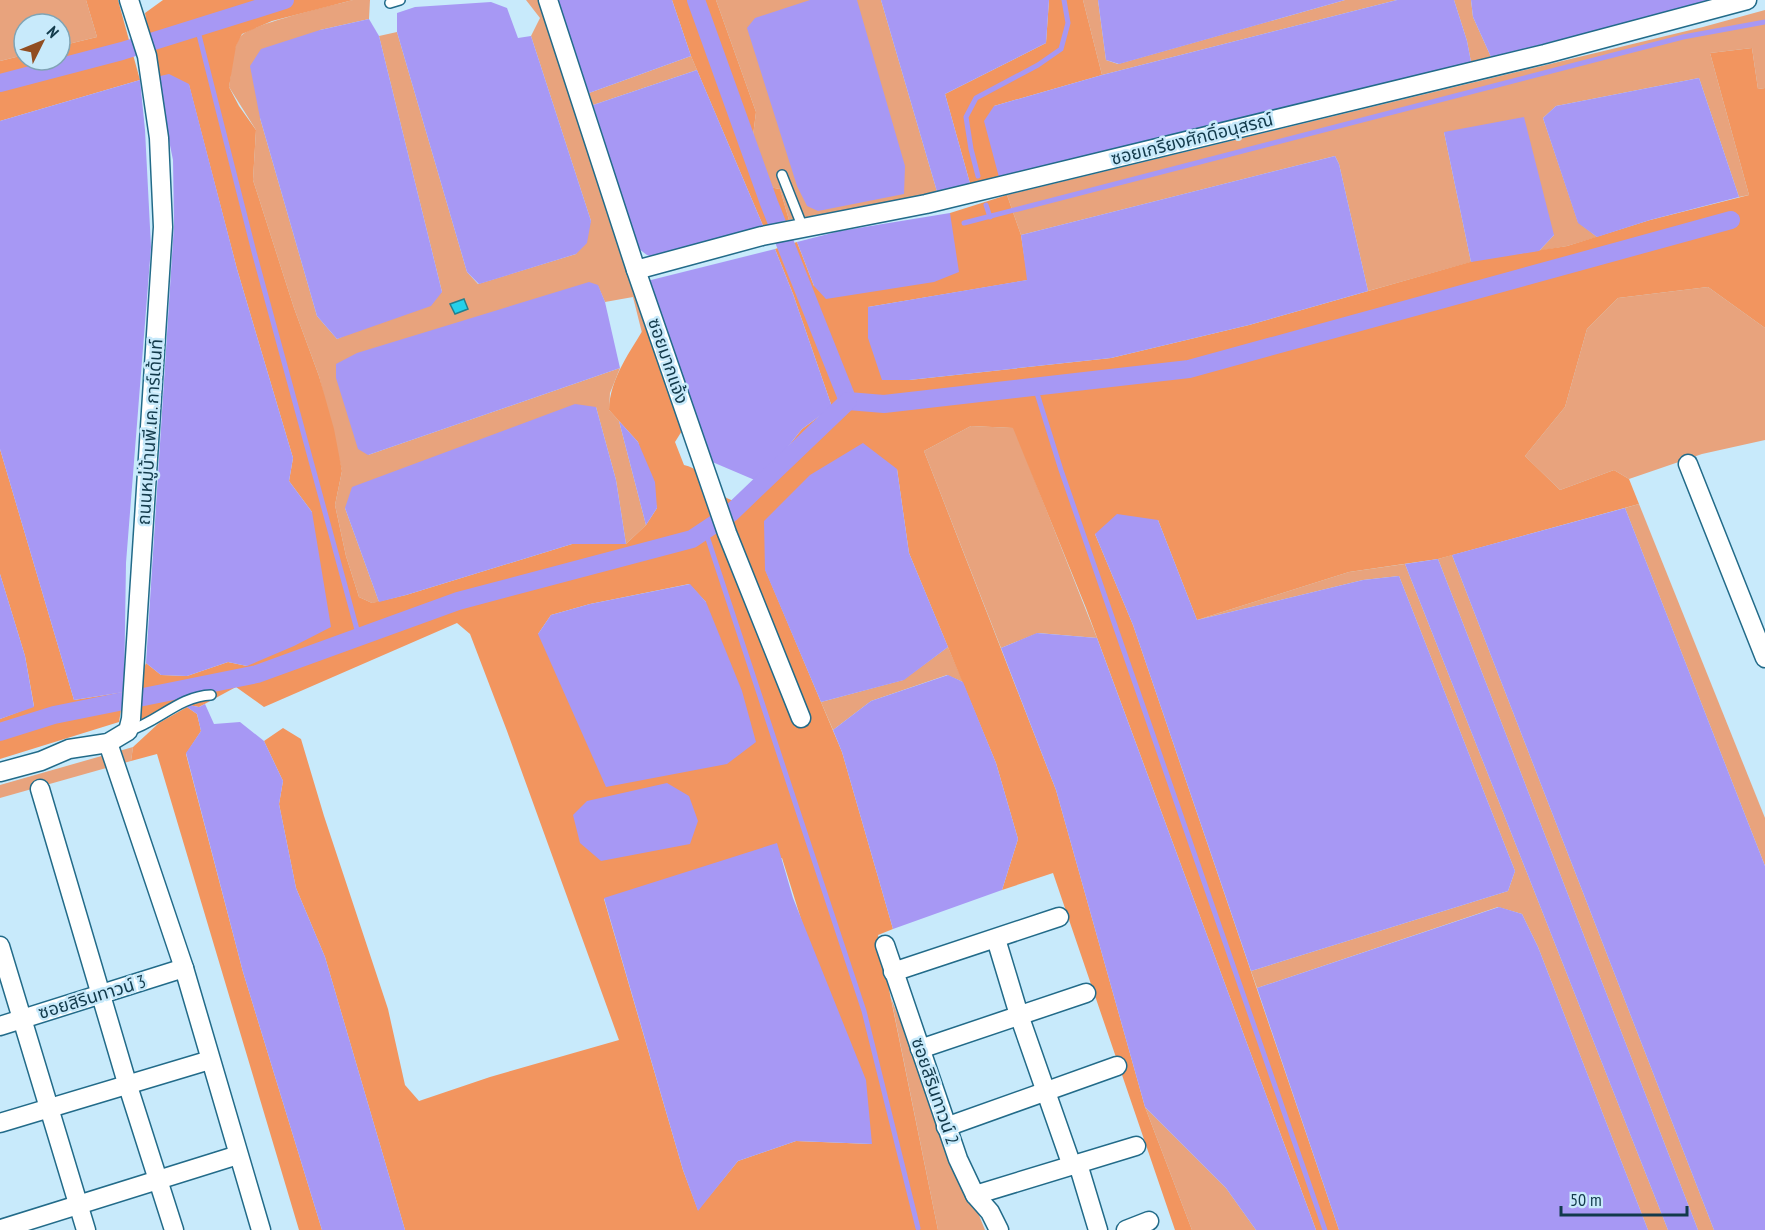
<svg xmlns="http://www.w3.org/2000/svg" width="1765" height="1230" font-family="'PT Sans Narrow','Noto Sans Thai',sans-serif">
<rect width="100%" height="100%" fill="#c8eafb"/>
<!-- green -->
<g fill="#e8a37d">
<path d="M 0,0 L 86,0 L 97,37 L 60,46 L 60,24 L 24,24 L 24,55 L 0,61 Z"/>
<path d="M 353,0 L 370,0 L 369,19 L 320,30 L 260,118 L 317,316 L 337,339 L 442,292 L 379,36 L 397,32 L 467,272 L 478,284 L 576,254 L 591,221 L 531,36 L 540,18 L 526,0 L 543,0 L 646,326 L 642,333 L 633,297 L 605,302 L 598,286 L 368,455 L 620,368 L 610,393 L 609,410 L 619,421 L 646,525 L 626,544 L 616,480 L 596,407 L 345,508 L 379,602 L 372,603 L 359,597 L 346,556 L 335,505 L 342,471 L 319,376 L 294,308 L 253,180 L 256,130 L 229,87 C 232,71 231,49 241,36 C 251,24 334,5 353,0 Z"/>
<path d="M 716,0 L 881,0 L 938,195 L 789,220 L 780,189 L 769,187 L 753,136 L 756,112 Z"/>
<path d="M 1083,0 L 1098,0 L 1106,60 L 1118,64 L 1345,0 L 1397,0 L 1102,75 Z"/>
<path d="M 1454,0 L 1471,0 L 1473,17 L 1491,57 L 1471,62 L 1467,41 Z"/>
<path d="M 1765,10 L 1765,88 L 1758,89 L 1752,48 L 1710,53 L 1749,195 L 1739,197 L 1699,78 L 1556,106 L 1543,118 L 1578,222 L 1597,237 L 1567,246 L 1539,251 L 1554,235 L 1444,132 L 1471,262 L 1368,291 L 1339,164 L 1335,156 L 1021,235 L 1007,195 L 1703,27 Z"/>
<path d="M 691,56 L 697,70 L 593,105 L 589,93 Z"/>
<path d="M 1708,287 L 1765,328 L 1765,440 L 1702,454 L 1629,479 L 1614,470 L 1560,490 L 1525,456 L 1565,407 L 1587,329 L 1618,298 Z"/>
<path d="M 971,426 L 1014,428 L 1097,638 L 1038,633 L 1001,648 L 924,451 Z"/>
<path d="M 1639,504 L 1765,818 L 1765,866 L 1625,508 Z"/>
<path d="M 1452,555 L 1714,1230 L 1698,1230 L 1438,559 Z"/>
<path d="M 1405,564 L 1668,1230 L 1648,1230 L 1538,947 L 1522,914 L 1498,907 L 1257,988 L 1251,971 L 1508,891 L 1515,871 L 1399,576 L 1363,580 L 1197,620 L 1349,572 Z"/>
<path d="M 948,647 L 963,682 L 947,675 L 871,701 L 833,730 L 821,702 L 903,680 Z"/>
<path d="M 133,747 L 131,761 L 0,798 L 0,785 Z"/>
<path d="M 891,998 L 985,1230 L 938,1230 Z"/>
<path d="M 1145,1107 L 1226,1188 L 1256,1230 L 1192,1230 Z"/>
</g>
<!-- forest -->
<g fill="#f2955f" fill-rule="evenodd">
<path d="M 86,0 L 118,0 L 140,80 L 0,121 L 0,61 L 24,55 L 24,60 L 60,60 L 60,46 L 97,37 Z"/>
<path d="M 163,0 L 353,0 L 272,21 L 242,34 L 236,46 L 229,87 L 239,106 L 256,130 L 253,180 L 294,308 L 319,376 L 334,429 L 342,471 L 335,505 L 346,556 L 359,597 L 372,603 L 406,595 L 572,544 L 626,544 L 646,525 L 657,508 L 638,442 L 609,410 C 610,378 630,352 646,325 L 685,426 L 675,442 L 684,465 C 709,471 714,497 735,501 L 771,468 L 802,429 L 832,407 L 793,294 L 775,249 L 797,242 L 814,286 L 950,226 L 950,213 L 1007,195 L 1021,235 L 1028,280 L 868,307 L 909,380 L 1111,358 L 1249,325 L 1477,260 L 1567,246 L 1650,220 L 1749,195 L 1710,53 L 1752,48 L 1758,89 L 1765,88 L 1765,328 L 1708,287 L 1618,298 L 1587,329 L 1565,407 L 1525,456 L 1560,490 L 1614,470 L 1629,479 L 1639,504 L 1438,559 L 1349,572 L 1197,620 L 1158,520 L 1095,534 L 1133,625 L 1339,1230 L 1316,1230 L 1086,608 L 1013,428 L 971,426 L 924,451 L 1056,790 L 1145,1107 L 1192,1230 L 1175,1230 L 1053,873 L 1002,890 L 1018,839 L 996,763 L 909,553 L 897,469 L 765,569 L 842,752 L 893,929 L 878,935 L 938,1230 L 405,1230 L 325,957 L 296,888 L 279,804 L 283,781 L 264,741 L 283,728 L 301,739 L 324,816 L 388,1009 L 405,1085 L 419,1101 L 490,1077 L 619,1040 L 507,731 L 470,634 L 457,623 L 264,707 L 236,687 L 199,707 L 177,703 L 139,722 L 141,677 L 146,663 L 161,675 L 187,676 L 228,662 L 247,666 L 312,512 L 289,481 L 293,458 L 237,269 L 189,85 L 156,77 L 145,13 ZM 689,584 L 706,602 L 538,634 L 551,615 L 590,604 ZM 782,858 L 871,1144 L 796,1141 L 738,1161 L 698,1210 L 683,1170 L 604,899 Z"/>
<path d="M 672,0 L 716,0 L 756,112 L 753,136 L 769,187 L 780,189 L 789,220 L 764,228 L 691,56 Z"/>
<path d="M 1049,0 L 1083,0 L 1102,75 L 994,106 L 1000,181 L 971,187 L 945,94 L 1046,43 Z"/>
<path d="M 0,449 L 74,700 L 124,692 L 119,722 L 0,759 L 0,719 L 34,706 L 25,656 L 0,574 Z"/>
<path d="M 187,707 L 197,714 L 201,731 L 186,754 L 243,972 L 322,1230 L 299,1230 L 157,754 L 131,761 L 133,747 L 159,723 Z"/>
</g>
<!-- water -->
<g fill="#a798f4">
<path d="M 558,0 L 672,0 L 691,56 L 589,93 Z"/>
<path d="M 810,0 L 857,0 L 905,166 L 904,194 L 818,211 L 807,206 L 797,186 L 747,28 L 755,18 Z"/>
<path d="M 881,0 L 1049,0 L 1046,43 L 945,94 L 971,187 L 938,195 Z"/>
<path d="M 1098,0 L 1345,0 L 1119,64 L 1106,60 Z"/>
<path d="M 1397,0 L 1454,0 L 1467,41 L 1471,62 L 1025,173 L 1000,181 L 984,121 L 994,106 L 1102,75 Z"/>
<path d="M 1471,0 L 1710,0 L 1708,2 L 1491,57 L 1473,17 Z"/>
<path d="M 491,2 L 507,8 L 518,38 L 531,36 L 591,221 L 587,243 L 576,254 L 479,284 L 467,272 L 397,32 L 397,13 L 415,7 Z"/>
<path d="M 369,19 L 379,36 L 442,292 L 431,306 L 337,339 L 317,316 L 260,118 L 250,66 L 261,49 L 320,30 Z"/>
<path d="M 697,70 L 764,228 L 657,258 L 647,255 L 639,249 L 593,105 Z"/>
<path d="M 169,74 L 189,84 L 237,269 L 293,458 L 289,481 L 312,512 L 331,627 L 294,646 L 247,666 L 228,662 L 187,676 L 161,675 L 146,663 L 174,225 L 173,160 L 156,77 Z"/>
<path d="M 1699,78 L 1739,197 L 1650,220 L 1597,237 L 1578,223 L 1543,118 L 1556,106 Z"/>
<path d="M 140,80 L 145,130 L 151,247 L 126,563 L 124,692 L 74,700 L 0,449 L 0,121 Z"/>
<path d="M 1524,117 L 1554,235 L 1539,251 L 1471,262 L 1444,132 Z"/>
<path d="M 1335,156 L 1339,164 L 1368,291 L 1249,325 L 1111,358 L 909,380 L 882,380 L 868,338 L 868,307 L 1027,280 L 1021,235 Z"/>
<path d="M 950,213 L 959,272 L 934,282 L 826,299 L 814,286 L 797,242 L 840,231 Z"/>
<path d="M 775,249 L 793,294 L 832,407 L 802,429 L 771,468 L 757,481 L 710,461 L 647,281 Z"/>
<path d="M 589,282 L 598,285 L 605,302 L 620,368 L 368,455 L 358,449 L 336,378 L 336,364 L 357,353 Z"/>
<path d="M 575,404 L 596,407 L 616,480 L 626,544 L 572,544 L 406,595 L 379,602 L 345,508 L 352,487 Z"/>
<path d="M 619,421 L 638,442 L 655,482 L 657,508 L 646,525 Z"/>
<path d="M 863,443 L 897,469 L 909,553 L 948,647 L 904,680 L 821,702 L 765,570 L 764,521 L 810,475 Z"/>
<path d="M 1625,508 L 1765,866 L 1765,1230 L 1714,1230 L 1452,555 Z"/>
<path d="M 1117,514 L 1158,520 L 1197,620 L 1363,580 L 1399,576 L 1515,871 L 1508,891 L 1251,971 L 1133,625 L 1095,534 Z"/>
<path d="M 1438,559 L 1698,1230 L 1668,1230 L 1405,564 Z"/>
<path d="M 0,574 L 25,656 L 34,707 L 0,719 Z"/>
<path d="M 690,584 L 706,602 L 742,691 L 756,742 L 727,764 L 606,787 L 538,634 L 551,615 L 590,604 Z"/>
<path d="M 1037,633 L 1097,638 L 1316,1230 L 1256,1230 L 1226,1188 L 1145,1107 L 1056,790 L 1001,648 Z"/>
<path d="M 948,675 L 963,682 L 996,763 L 1018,839 L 1002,890 L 893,929 L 842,752 L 833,730 L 871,701 Z"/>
<path d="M 205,704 L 214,724 L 240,722 L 264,741 L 283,781 L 279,804 L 296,888 L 325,957 L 405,1230 L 322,1230 L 243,972 L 186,753 L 201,731 L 197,714 L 187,707 L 189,705 L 199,707 Z"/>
<path d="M 667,783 L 689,796 L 698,821 L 690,844 L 601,861 L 580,843 L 573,815 L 587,801 Z"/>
<path d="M 777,843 L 793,898 L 866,1080 L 872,1144 L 796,1141 L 738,1161 L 698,1211 L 683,1170 L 604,898 Z"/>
<path d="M 1499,907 L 1522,914 L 1538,947 L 1648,1230 L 1339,1230 L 1257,988 Z"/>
</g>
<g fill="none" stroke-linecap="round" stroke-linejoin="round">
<!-- stream -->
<g stroke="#a798f4" stroke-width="5">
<path d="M 197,27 L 254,252 L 359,637"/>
<path d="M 978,176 L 971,149 L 966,117 L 976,98 L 1038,65 L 1061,49 L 1068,23 L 1064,0"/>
<path d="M 986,205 L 990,217"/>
<path d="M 964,223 L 1683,37 L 1765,22"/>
<path d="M 1035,387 L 1061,470 L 1325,1230"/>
<path d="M 705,530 L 864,1011 L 918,1228"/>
</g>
<!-- canal -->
<g stroke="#a798f4" stroke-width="18">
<path d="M 696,0 L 769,203 L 848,401 L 884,404 L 1189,369 L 1731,220"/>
<path d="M 0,83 L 122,51 L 285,0"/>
<path d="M 0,732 L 54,715 L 257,674 L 458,601 L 692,539 L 731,513 L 848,401"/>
</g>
</g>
<!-- building -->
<path fill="#24d1ea" stroke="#23808e" stroke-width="1.5" d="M 464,299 L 468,309 L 455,314 L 450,304 Z"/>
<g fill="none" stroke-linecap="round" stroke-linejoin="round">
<!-- service casing -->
<g stroke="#226b89" stroke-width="12">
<g id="service">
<path d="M 390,3 L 400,0"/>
<path d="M 782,175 L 803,228"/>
<path d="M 128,731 C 157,723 179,696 211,695"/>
</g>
</g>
<!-- minor casing -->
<g stroke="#226b89" stroke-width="21">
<g id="minor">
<path d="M 548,0 L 636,270 L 727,533 L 801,718"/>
<path d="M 636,270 L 762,236 L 926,204 L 1545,54 L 1747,0"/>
<path d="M 1688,464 L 1765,658"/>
<path d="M 108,743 L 184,968 L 261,1230"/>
<path d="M 0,772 L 41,761 L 69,749 L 108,743 L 128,731 L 131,719 L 163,227 L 159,138 L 147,56 L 129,0"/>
<path d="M 40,789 L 127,1083 L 174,1230"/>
<path d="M 996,939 L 1019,1015 L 1072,1166"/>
<path d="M 885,945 L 958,1159 L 975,1195 L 990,1212 L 999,1230"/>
<path d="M 0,946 L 86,1230"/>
<path d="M 893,972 L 1059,917"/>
<path d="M 0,1026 L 184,968"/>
<path d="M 920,1049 L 1086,993"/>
<path d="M 0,1123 L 210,1060"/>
<path d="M 946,1127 L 1117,1066"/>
<path d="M 1078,1164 L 1098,1230"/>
<path d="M 975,1195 L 1136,1146"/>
<path d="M 1,1229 L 238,1155"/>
<path d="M 1126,1230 L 1149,1221"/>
</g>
</g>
<!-- service -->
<use href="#service" stroke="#fff" stroke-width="9"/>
<!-- minor -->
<use href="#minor" stroke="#fff" stroke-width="18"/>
</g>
<g text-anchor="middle" stroke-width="5" stroke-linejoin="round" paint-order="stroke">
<!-- street labels -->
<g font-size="18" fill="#123a4b" stroke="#c8eafb">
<text transform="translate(1192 139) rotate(-14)" y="6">ซอยเกรียงศักดิ์อนุสรณ์</text>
<text transform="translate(668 361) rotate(71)" y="6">ซอยมากแจ้ง</text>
<text transform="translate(150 432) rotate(-86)" y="6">ถนนหมู่บ้านพี.เค. การ์เด้นท์</text>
<text transform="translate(92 997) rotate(-17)" y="6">ซอยสิรินทาวน์ 3</text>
<text transform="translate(935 1091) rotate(71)" y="6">ซอยสิรินทาวน์ 2</text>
</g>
</g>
<!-- north arrow -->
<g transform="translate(42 42) rotate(47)"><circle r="28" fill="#c8eafb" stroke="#7fa4b5" stroke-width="1.5"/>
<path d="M0-4.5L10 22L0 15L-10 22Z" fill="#914d21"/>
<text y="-9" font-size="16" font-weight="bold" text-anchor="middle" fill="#123a4b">N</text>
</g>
<!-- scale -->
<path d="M1561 1206v9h126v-9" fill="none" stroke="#123a4b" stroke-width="3"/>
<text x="1570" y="1206" font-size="18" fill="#123a4b" stroke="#c8eafb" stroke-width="4.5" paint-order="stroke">50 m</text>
</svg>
